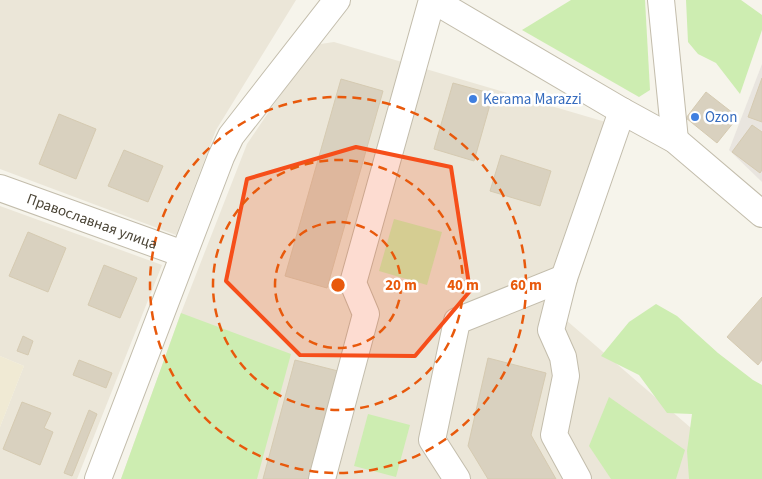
<svg xmlns="http://www.w3.org/2000/svg" width="762" height="479" font-family="'Source Sans 3',sans-serif">
<rect width="100%" height="100%" fill="#f6f4eb"/>
<!-- residential -->
<g fill="#ebe6d8">
<path d="M 0,0 L 296,0 L 216,130 L 176,235 L 0,169 Z"/>
<path d="M 334,42 L 626,128 L 566,320 L 750,479 L 121,479 L 181,313 L 247,144 L 314,45 Z"/>
<path d="M 0,206 L 162,265 L 77,479 L 0,479 L 0,427 L 24,366 L 0,356 Z"/>
</g>
<!-- industrial -->
<path fill="#e9e5df" d="M 762,64 L 762,182 L 729,150 Z"/>
<!-- education -->
<path fill="#f0ead4" d="M 0,356 L 24,366 L 0,427 Z"/>
<!-- green -->
<g fill="#cdedb1">
<path d="M 571,0 L 645,0 L 650,90 L 639,97 L 522,30 Z"/>
<path d="M 686,0 L 741,0 L 762,15 L 762,30 L 740,94 L 716,63 L 698,54 L 688,42 Z"/>
<path d="M 394,219 L 442,232 L 427,285 L 379,271 Z"/>
<path d="M 656,304 L 677,316 L 718,353 L 753,380 L 762,385 L 762,479 L 689,479 L 687,451 L 692,414 L 667,413 L 639,375 L 601,356 L 629,322 Z"/>
<path d="M 181,313 L 291,354 L 257,479 L 121,479 Z"/>
<path d="M 609,397 L 685,450 L 676,479 L 611,479 L 589,446 Z"/>
<path d="M 368,414 L 410,425 L 396,477 L 354,466 Z"/>
</g>
<!-- building -->
<g fill="#d9d1bf" stroke="#d5cab1">
<path d="M 762,78 L 762,122 L 748,117 Z"/>
<path d="M 341,79 L 383,91 L 327,288 L 285,276 Z"/>
<path d="M 453,83 L 493,94 L 474,161 L 434,149 Z"/>
<path d="M 706,92 L 738,117 L 717,143 L 686,118 Z"/>
<path d="M 59,114 L 96,129 L 76,179 L 39,164 Z"/>
<path d="M 752,125 L 762,132 L 762,170 L 760,173 L 732,152 Z"/>
<path d="M 124,150 L 163,166 L 148,202 L 108,186 Z"/>
<path d="M 501,155 L 551,171 L 540,206 L 490,191 Z"/>
<path d="M 28,232 L 66,248 L 48,292 L 9,276 Z"/>
<path d="M 104,265 L 137,278 L 120,318 L 88,305 Z"/>
<path d="M 762,297 L 762,360 L 758,365 L 727,337 Z"/>
<path d="M 23,336 L 33,341 L 28,355 L 17,351 Z"/>
<path d="M 488,358 L 546,373 L 531,435 L 556,479 L 488,479 L 468,446 Z"/>
<path d="M 79,360 L 112,373 L 106,388 L 73,375 Z"/>
<path d="M 295,360 L 338,371 L 309,479 L 263,479 Z"/>
<path d="M 22,402 L 51,413 L 44,428 L 53,432 L 40,465 L 3,449 Z"/>
<path d="M 89,410 L 97,414 L 72,476 L 64,473 Z"/>
</g>
<g fill="none" stroke-linecap="round" stroke-linejoin="round">
<!-- minor casing -->
<g stroke="#c3bdac" stroke-width="28">
<g id="minor">
<path d="M 433,0 L 622,111 L 675,140 L 762,214"/>
<path d="M 661,0 L 675,140"/>
<path id="s1" d="M 0,188 L 183,254"/>
<path d="M 98,479 L 221,157 L 231,136 L 337,0"/>
<path d="M 322,479 L 366,314 L 353,283 L 432,0"/>
<path d="M 457,479 L 432,440 L 457,321 L 564,278"/>
<path d="M 578,479 L 554,435 L 566,376 L 563,357 L 551,330 L 564,278 L 622,111"/>
</g>
</g>
<!-- minor -->
<use href="#minor" stroke="#fff" stroke-width="26"/>
</g>
<!-- marked area -->
<path fill="#f64e1a" fill-opacity="0.2" stroke="#f64e1a" stroke-width="4" stroke-linejoin="round" d="M 356,147 L 451,167 L 470,291 L 415,356 L 300,355 L 226,281 L 247,179 Z"/>
<!-- distance rings -->
<g fill="none" stroke="#e8590c" stroke-width="2.5" stroke-dasharray="9 6">
<circle cx="338" cy="285" r="63"/>
<circle cx="338" cy="285" r="125"/>
<circle cx="338" cy="285" r="188"/>
</g>
<!-- markers -->
<g fill="#3f7fe0" stroke="#fff" stroke-width="2">
<circle cx="473" cy="99" r="5"/>
<circle cx="695" cy="117" r="5"/>
</g>
<g text-anchor="middle" stroke-width="5" stroke-linejoin="round" paint-order="stroke">
<!-- shop labels -->
<g font-size="15" fill="#366cbe" stroke="#fff" text-anchor="start">
<text x="483" y="104">Kerama Marazzi</text>
<text x="705" y="122">Ozon</text>
</g>
<!-- street labels -->
<g font-size="15" fill="#4b4537" stroke="#fff">
<text dy="5" stroke="none"><textPath href="#s1" startOffset="98">Православная улица</textPath></text>
</g>
</g>
<circle cx="338" cy="285" r="8" fill="#e8590c" stroke="#fff" stroke-width="2.5"/>
<g font-size="15" text-anchor="middle" font-weight="bold" fill="#e8590c" stroke="#fff" stroke-width="5" stroke-linejoin="round" paint-order="stroke">
<text x="401" y="290">20 m</text>
<text x="463" y="290">40 m</text>
<text x="526" y="290">60 m</text>
</g>
</svg>
